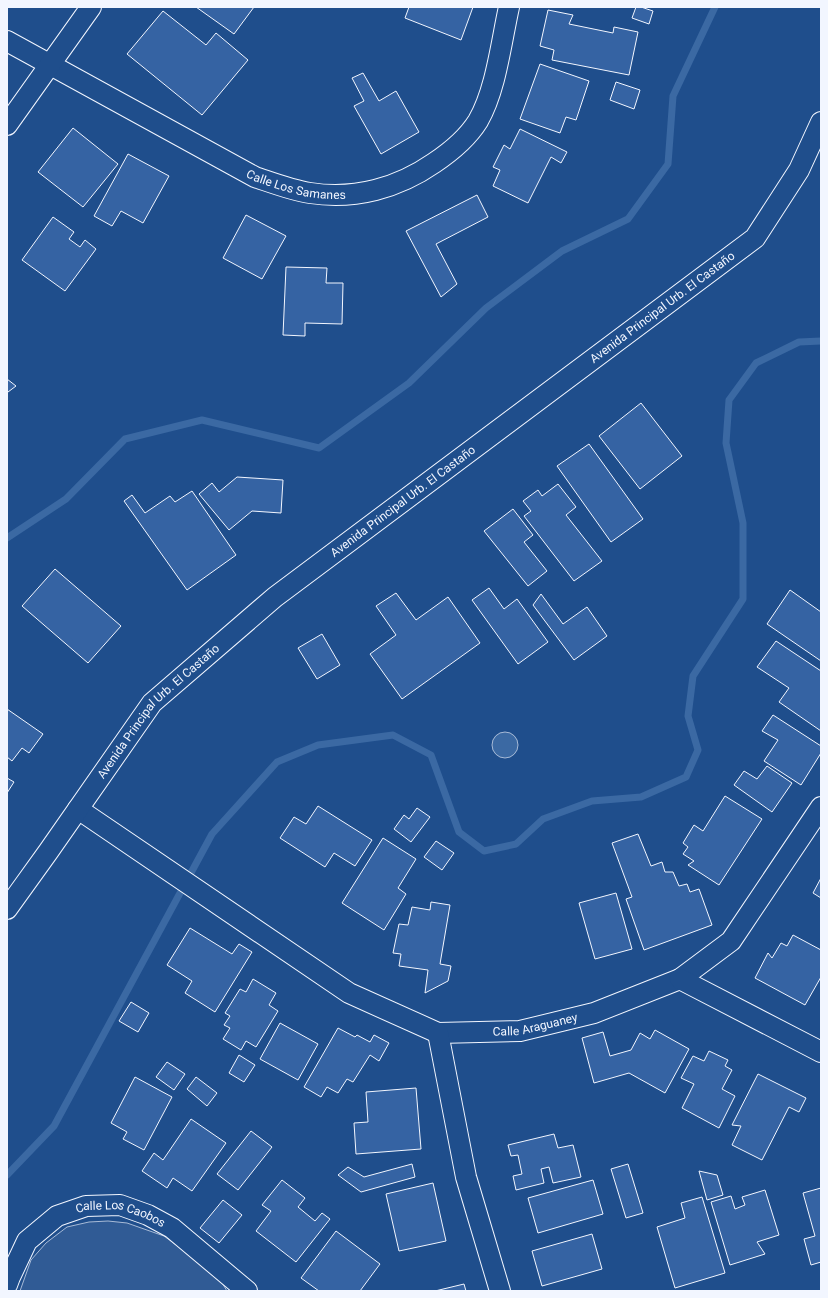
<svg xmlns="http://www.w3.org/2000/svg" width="828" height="1298" font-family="Roboto,sans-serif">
<rect width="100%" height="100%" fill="#1f4e8c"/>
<!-- parking -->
<path fill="#305b95" stroke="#a8bbd7" d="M 108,1221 L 127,1223 L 164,1236 L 218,1276 L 227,1291 L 20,1291 L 31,1260 L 46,1243 L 67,1227 L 89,1222 Z"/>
<!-- water -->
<circle fill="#3b69a3" stroke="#a8bbd7" cx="505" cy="745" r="13"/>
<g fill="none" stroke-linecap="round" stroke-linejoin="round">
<!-- stream -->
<g stroke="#3b69a3" stroke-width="7">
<path d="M 7,538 L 66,499 L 125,439 L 202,420 L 319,448 L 409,383 L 486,308 L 562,251 L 628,219 L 668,164 L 673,96 L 715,7"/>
<path d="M 7,1175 L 54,1126 L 212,834 L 277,762 L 318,745 L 393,735 L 431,755 L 459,832 L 484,851 L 516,844 L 543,819 L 592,801 L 641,797 L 686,777 L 698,750 L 688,716 L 693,676 L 743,599 L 743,523 L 726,443 L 729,400 L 756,363 L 799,342 L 821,341"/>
</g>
</g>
<!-- building -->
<g fill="#3563a3" stroke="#f2f6ff">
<path d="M 196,7 L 254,7 L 234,34 Z"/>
<path d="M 409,7 L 473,7 L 461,40 L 405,18 Z"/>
<path d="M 636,7 L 641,7 L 653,11 L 649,24 L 632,18 Z"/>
<path d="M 548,10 L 573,15 L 569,24 L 613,33 L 614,27 L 638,32 L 629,75 L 552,60 L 554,50 L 540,46 Z"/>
<path d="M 163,11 L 206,45 L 216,33 L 248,60 L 202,115 L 127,54 Z"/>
<path d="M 540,64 L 589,81 L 576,120 L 566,117 L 560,133 L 520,119 Z"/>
<path d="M 363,73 L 379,101 L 396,91 L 419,132 L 381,154 L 354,106 L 364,101 L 352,78 Z"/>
<path d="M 616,82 L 640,90 L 634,109 L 610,100 Z"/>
<path d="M 73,128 L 118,164 L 83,207 L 38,172 Z"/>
<path d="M 520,129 L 567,152 L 561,163 L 551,157 L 528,203 L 493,186 L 500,170 L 493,167 L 504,145 L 510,149 Z"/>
<path d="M 128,154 L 169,176 L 143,223 L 121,211 L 112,226 L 94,216 Z"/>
<path d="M 477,195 L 488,217 L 436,244 L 457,284 L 441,297 L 406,231 Z"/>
<path d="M 246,215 L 286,236 L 262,279 L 223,258 Z"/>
<path d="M 53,217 L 74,232 L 69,239 L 80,247 L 85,240 L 96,249 L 65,291 L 22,260 Z"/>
<path d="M 286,267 L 327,268 L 326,283 L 343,283 L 342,324 L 305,323 L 305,336 L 283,335 Z"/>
<path d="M 7,379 L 16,386 L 8,392 L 7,392 Z"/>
<path d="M 641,403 L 682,456 L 640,489 L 599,436 Z"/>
<path d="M 589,444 L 643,519 L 611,542 L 557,466 Z"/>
<path d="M 237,477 L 283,480 L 281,513 L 252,511 L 229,530 L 199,494 L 212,483 L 219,492 Z"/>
<path d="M 558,484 L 576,507 L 566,515 L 602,561 L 574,581 L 524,516 L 531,511 L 523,501 L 538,490 L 542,496 Z"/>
<path d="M 192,491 L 236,555 L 187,590 L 124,501 L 132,495 L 145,513 L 170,496 L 175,502 Z"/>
<path d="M 513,509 L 533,535 L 524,542 L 547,571 L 528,586 L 484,531 Z"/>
<path d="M 55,569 L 121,626 L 88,663 L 22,606 Z"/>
<path d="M 489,588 L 504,609 L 517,599 L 548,642 L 518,664 L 472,600 Z"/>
<path d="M 790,590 L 821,612 L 821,661 L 767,624 Z"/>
<path d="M 396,593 L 416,620 L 448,597 L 480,643 L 402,699 L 370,654 L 396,635 L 376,606 Z"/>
<path d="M 541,594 L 563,624 L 587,607 L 607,636 L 574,660 L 533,605 Z"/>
<path d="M 322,634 L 340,665 L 317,679 L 298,648 Z"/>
<path d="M 776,641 L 821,671 L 821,731 L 779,702 L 789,688 L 757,667 Z"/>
<path d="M 7,709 L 43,734 L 29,753 L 22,748 L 12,761 L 7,757 Z"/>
<path d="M 773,715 L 821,746 L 821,753 L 801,785 L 764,761 L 778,740 L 762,731 Z"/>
<path d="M 767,766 L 792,783 L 772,812 L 734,785 L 744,771 L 757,779 Z"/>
<path d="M 7,778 L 14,782 L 7,793 Z"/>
<path d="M 725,796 L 762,819 L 719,885 L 688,865 L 694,861 L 683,854 L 688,847 L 683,843 L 694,825 L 703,831 Z"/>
<path d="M 318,806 L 372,840 L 355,866 L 334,853 L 325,867 L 280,838 L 294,817 L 306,824 Z"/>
<path d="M 417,808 L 430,817 L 411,842 L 394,829 L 404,815 L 409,819 Z"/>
<path d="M 638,834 L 651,866 L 662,862 L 665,872 L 673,872 L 679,886 L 687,884 L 690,892 L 699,889 L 712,925 L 644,950 L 626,899 L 632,897 L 612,843 Z"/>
<path d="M 383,838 L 416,859 L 398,888 L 406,894 L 384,930 L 342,903 Z"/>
<path d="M 436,841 L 454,853 L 442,870 L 424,857 Z"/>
<path d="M 821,878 L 821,898 L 813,893 Z"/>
<path d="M 616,893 L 632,949 L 595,959 L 579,903 Z"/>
<path d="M 431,902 L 450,905 L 440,964 L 451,966 L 448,981 L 425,993 L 428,970 L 399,966 L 401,954 L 393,953 L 399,924 L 408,925 L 412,907 L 430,910 Z"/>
<path d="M 190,928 L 232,954 L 239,944 L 252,952 L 215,1012 L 185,993 L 192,981 L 167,965 Z"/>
<path d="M 793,935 L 821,950 L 821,977 L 805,1005 L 755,978 L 768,953 L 772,958 L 781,943 L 787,946 Z"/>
<path d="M 253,979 L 276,993 L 269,1005 L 278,1011 L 256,1047 L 246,1041 L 241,1050 L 223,1039 L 230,1028 L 224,1025 L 230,1016 L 225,1013 L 240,989 L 246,992 Z"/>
<path d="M 131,1002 L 149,1013 L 138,1032 L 119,1021 Z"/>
<path d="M 280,1023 L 318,1044 L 298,1080 L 260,1059 Z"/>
<path d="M 338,1028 L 355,1037 L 357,1035 L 370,1042 L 374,1035 L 389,1043 L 379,1061 L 370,1055 L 353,1082 L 347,1079 L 338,1093 L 327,1087 L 321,1097 L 304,1087 Z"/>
<path d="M 655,1030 L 689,1049 L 665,1093 L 629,1073 L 594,1083 L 582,1038 L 603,1032 L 610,1056 L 631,1050 L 640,1033 L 650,1039 Z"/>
<path d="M 709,1051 L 728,1060 L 725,1066 L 732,1070 L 722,1089 L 735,1096 L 719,1128 L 682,1108 L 694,1084 L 681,1078 L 693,1056 L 704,1061 Z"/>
<path d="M 239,1055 L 255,1065 L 244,1082 L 229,1073 Z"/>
<path d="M 167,1062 L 185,1074 L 174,1090 L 156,1077 Z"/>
<path d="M 758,1074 L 806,1098 L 799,1112 L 789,1107 L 762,1160 L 732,1145 L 741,1126 L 732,1125 Z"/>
<path d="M 135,1077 L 172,1097 L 144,1150 L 123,1139 L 127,1132 L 111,1123 Z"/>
<path d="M 196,1077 L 217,1093 L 207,1106 L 187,1089 Z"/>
<path d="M 416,1088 L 421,1149 L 356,1154 L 354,1123 L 368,1122 L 366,1092 Z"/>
<path d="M 191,1119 L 226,1143 L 192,1191 L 173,1178 L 167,1188 L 142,1171 L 154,1153 L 163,1160 Z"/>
<path d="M 251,1131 L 272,1147 L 238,1190 L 217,1174 Z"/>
<path d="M 554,1134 L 558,1148 L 573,1145 L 581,1177 L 553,1183 L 549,1167 L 541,1169 L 544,1183 L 516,1190 L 513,1176 L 522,1174 L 518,1155 L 511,1156 L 508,1145 Z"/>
<path d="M 412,1164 L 415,1177 L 361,1192 L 338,1175 L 348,1167 L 364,1177 Z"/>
<path d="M 628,1164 L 643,1213 L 626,1218 L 611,1169 Z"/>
<path d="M 699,1171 L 717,1175 L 723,1195 L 707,1200 Z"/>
<path d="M 282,1180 L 305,1198 L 298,1207 L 315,1221 L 322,1213 L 330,1219 L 296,1262 L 256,1231 L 271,1211 L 262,1205 Z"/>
<path d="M 593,1180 L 603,1214 L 538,1233 L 528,1198 Z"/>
<path d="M 433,1183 L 446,1241 L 399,1251 L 386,1194 Z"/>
<path d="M 821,1188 L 821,1262 L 811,1265 L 804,1239 L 815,1236 L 803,1193 Z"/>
<path d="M 765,1190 L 779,1235 L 757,1242 L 765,1254 L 730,1265 L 711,1202 L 731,1196 L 735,1209 L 745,1205 L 742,1197 Z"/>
<path d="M 702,1197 L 725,1273 L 675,1288 L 657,1227 L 685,1218 L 681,1203 Z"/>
<path d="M 223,1200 L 242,1215 L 219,1243 L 200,1228 Z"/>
<path d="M 336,1231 L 380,1264 L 360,1291 L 319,1291 L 301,1278 Z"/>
<path d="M 592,1234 L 602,1269 L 542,1286 L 532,1251 Z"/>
<path d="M 464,1284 L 466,1291 L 435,1291 Z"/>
</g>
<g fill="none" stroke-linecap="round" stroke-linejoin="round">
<!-- minor casing -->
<g stroke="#f2f6ff" stroke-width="22">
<g id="minor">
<path id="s1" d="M 7,41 L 255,177 C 273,183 291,190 310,193 C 355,200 398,188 434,163 C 449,153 468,137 478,121 C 496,90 501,43 509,7"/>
<path d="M 7,125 L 91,7"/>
<path id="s2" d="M 78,809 L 349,993 L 438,1033 L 520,1031 L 594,1013 L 680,979 L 731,941 L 821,807"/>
<path id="s3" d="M 7,909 L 48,852 L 152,703 L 275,597 L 755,238 L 799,170 L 821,122"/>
<path d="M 680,979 L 821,1052"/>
<path d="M 438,1033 L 466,1177 L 500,1291"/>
<path id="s4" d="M 7,1285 L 10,1277 L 27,1241 L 57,1216 L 86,1206 L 120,1205 L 148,1215 L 172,1228 L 247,1291"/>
</g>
</g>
<!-- minor -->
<use href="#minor" stroke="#1f4e8c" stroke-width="20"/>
</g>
<g text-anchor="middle" stroke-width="3" stroke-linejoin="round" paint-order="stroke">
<!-- street labels -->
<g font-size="12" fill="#f2f6ff" stroke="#1f4e8c">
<text dy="4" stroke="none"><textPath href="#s1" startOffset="325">Calle Los Samanes</textPath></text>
<text dy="4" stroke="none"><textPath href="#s3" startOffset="898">Avenida Principal Urb. El Castaño</textPath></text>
<text dy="4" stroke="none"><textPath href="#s3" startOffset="574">Avenida Principal Urb. El Castaño</textPath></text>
<text dy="4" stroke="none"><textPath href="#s3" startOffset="250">Avenida Principal Urb. El Castaño</textPath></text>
<text dy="4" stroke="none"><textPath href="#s2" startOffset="523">Calle Araguaney</textPath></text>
<text dy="4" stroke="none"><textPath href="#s4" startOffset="154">Calle Los Caobos</textPath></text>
</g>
</g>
<!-- border -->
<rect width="828" height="1298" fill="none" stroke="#f2f6ff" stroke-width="16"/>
</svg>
